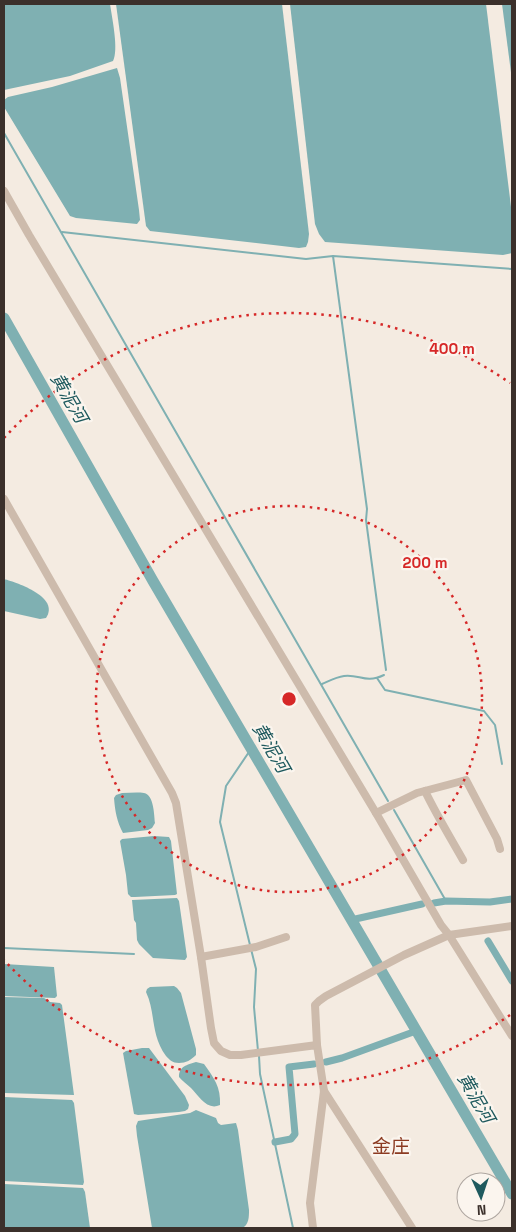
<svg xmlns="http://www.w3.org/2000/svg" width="516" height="1232" font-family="'Space Grotesk','Noto Sans SC',sans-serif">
<rect width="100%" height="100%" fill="#f4ebe1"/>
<!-- water -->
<g fill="#7fb0b2">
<path d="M 4,4 L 110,4 C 112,18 119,50 113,61 L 70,76 L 4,90 Z"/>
<path d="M 116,4 L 282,4 L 309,234 L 308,242 L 306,247 L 299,248 L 150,231 L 146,226 Z"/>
<path d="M 290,4 L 486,4 L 512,215 L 512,253 L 503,255 L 325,242 L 319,234 L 315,224 Z"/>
<path d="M 502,4 L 512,4 L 512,80 Z"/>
<path d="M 117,68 L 120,78 L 139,210 L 140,220 L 137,224 L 76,218 L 70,216 L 4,107 L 4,100 L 8,97 L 52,87 Z"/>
<path d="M 4,579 C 18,583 60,597 46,618 L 40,619 L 4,611 Z"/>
<path d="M 122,793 C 129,793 137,792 144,793 C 154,795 154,814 155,823 L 152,828 L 148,830 L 123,833 C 117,822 115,811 114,798 L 116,795 Z"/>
<path d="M 154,836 L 169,837 L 171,841 L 177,894 L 175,895 L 135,897 L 131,897 L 128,894 L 126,875 L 120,841 L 122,839 Z"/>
<path d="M 177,898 L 179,901 L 187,957 L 185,960 L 153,958 L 139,944 L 137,940 L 136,923 L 134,920 L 132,900 Z"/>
<path d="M 4,964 L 54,967 L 57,996 L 55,998 L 4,996 Z"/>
<path d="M 174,986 L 177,988 L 181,993 L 196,1049 L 196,1055 C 191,1060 186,1063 179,1063 C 172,1063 170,1060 166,1056 C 150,1034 156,1013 146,992 L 147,989 L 150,987 Z"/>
<path d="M 4,997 L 44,998 L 48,1000 L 50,1002 L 60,1003 L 62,1005 L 74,1095 L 4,1093 Z"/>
<path d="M 142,1048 L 149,1048 L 185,1096 L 189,1105 L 188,1109 L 185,1111 L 179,1112 L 138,1115 L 134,1114 L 123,1053 L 126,1051 Z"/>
<path d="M 196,1062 L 204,1064 C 214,1078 221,1087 220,1105 C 207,1111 199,1096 191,1088 C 187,1084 182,1081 179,1077 C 179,1066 187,1065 196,1062 Z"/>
<path d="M 4,1097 L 72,1100 L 74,1103 L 84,1182 L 83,1185 L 4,1181 Z"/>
<path d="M 196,1110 L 216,1118 L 218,1123 L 221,1125 L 236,1123 L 238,1130 L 249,1210 C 249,1217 249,1225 242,1228 L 152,1228 L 137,1136 L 136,1126 L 138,1121 L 190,1113 Z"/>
<path d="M 4,1184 L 83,1188 L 85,1192 L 90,1228 L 4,1228 Z"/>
</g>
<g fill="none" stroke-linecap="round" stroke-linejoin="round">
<!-- stream -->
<g stroke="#7fb0b2" stroke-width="2">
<path d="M 4,133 L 388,801"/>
<path d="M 62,232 L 306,259 L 333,256 L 512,269"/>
<path d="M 333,256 L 367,509 L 366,520 L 386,670"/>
<path d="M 377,678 L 385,690 L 484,711 L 495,725 L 502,764"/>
<path d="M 322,684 C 329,681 336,677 344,676 C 360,674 365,684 384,675"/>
<path d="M 394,810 L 446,901"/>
<path d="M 250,945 L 220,822 L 226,786 L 251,749"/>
<path d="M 4,948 L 134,954"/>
<path d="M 251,949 L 256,969 L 254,1007 L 258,1051"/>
<path d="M 259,1056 L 260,1074 L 293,1228"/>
</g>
<!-- canal -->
<g stroke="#7fb0b2" stroke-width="7">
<path d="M 434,903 L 446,901 L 490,902 L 512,899"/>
<path d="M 351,920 L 422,904"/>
<path d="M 488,941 L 512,981"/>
<path d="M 326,1062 L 342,1058 L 416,1031"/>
<path d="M 275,1142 L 291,1139 L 295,1134 L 289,1067 L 314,1064"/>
</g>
<!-- river -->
<path stroke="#7fb0b2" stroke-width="11" d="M 4,318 L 153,581 L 512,1194"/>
<!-- street -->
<g stroke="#cdbbac" stroke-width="8">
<path d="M 4,191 L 29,235 L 376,813 L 441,925 L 449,935 L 512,1036"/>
<path d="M 4,499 L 172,793 L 176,803 L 201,957 L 211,1028 L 214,1043 L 221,1051 L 230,1055 L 241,1055 L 317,1045 L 324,1091 L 310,1203 L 313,1228"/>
<path d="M 425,791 C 436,814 450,837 463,860"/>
<path d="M 376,813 L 417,793 L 466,780 L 497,839 L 500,849"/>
<path d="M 201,957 L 256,947 L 286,937"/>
<path d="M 317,1045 L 315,1005 L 319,1001 L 326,996 L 404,955 L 449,935 L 512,926"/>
<path d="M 324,1091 L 412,1228"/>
</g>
</g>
<!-- distance rings -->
<g fill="none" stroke="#d62828" stroke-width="2.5" stroke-dasharray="2.5 5">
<circle cx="289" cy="699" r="193"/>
<path d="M510 1015A386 386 0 0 1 4 960M4 438A386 386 0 0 1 510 383"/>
</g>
<g text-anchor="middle" stroke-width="4.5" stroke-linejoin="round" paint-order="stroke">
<!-- water labels -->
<g font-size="18" font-style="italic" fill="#1f5a5e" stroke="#fbf5ee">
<text transform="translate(69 398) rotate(60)" y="6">黄泥河</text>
<text transform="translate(271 748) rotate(60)" y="6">黄泥河</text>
<text transform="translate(476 1098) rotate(60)" y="6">黄泥河</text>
</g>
<!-- quarter labels -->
<g font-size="19" fill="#8c3b22" stroke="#fbf5ee">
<text x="391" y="1153">金庄</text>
</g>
</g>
<circle cx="289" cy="699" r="8" fill="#d62828" stroke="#fbf5ee" stroke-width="2.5"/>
<g font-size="15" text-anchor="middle" font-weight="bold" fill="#d62828" stroke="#fbf5ee" stroke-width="4.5" stroke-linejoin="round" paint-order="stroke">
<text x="452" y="354">400 m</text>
<text x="425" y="568">200 m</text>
</g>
<!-- border -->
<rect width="516" height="1232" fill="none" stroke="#3b302b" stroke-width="10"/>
<!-- north arrow -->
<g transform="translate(481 1197) rotate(177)"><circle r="24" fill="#fbf5ee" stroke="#aea6a0"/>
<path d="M0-4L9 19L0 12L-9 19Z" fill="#1f5a5e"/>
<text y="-8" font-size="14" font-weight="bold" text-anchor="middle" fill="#3b302b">N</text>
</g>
</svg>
